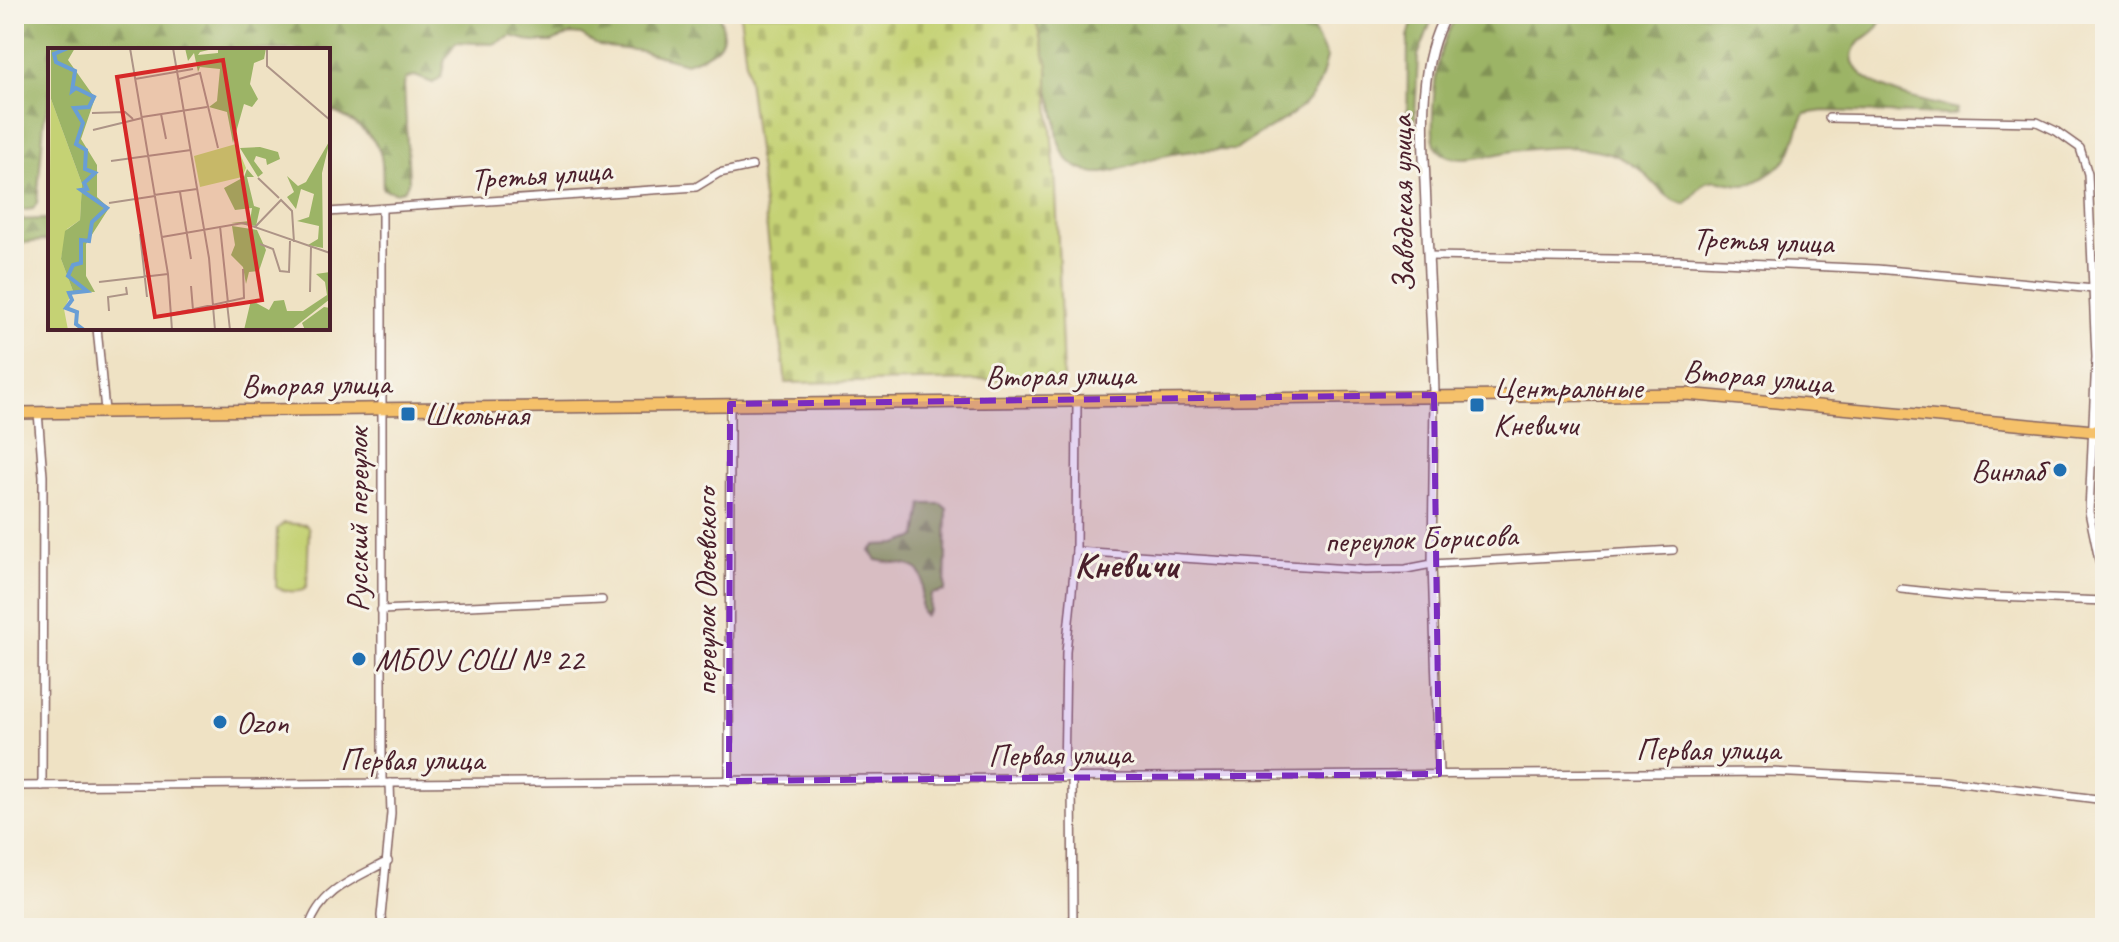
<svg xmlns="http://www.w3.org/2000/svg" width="2119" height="942" font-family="Caveat,sans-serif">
<defs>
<pattern id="forest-firs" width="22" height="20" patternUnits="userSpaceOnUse" patternTransform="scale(2)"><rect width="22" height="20" fill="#9cb466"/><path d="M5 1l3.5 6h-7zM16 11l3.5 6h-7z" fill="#819254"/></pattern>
<pattern id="cemetery-stones" width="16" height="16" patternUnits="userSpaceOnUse" patternTransform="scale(2)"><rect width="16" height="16" fill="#c5d274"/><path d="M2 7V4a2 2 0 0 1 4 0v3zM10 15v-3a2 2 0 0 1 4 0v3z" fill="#abb465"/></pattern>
</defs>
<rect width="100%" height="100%" fill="#f7f3e8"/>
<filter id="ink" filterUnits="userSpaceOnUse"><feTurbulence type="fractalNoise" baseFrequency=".0125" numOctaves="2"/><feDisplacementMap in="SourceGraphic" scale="16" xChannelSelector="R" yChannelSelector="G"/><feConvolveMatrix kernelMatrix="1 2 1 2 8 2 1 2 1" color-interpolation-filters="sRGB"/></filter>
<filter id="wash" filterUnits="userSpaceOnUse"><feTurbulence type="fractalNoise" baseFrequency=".006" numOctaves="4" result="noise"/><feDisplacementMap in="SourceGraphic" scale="32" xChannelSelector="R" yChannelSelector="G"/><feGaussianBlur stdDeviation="1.8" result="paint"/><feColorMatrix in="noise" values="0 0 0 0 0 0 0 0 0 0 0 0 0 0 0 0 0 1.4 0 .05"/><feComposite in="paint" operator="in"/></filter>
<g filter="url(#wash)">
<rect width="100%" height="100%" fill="#efe2c4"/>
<!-- green -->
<path fill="#c5d274" stroke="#887850" stroke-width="2" d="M 284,523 L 306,525 L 309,529 L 307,584 L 305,589 C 298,593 283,592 276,587 L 277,529 Z"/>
<!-- forest -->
<g fill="url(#forest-firs)" stroke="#736a48" stroke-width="2">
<path d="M 14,14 L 718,14 C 733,45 713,53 686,63 L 641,51 L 599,46 L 581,35 L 571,34 L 552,42 L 533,42 L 512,36 L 493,44 L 456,42 L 445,58 L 441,77 L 433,83 L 415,76 L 406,79 L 404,85 L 409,180 L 405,189 L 397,193 L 383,189 C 382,178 384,160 379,150 C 371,131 346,116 328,110 L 328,50 L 97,50 L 77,42 L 69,44 L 66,50 L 50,50 L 50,101 L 44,121 L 37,203 L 33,209 L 14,211 Z"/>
<path d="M 1024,14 L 1306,14 L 1327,58 C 1324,68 1322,80 1317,88 C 1301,117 1261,130 1236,150 C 1211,150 1187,150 1163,156 C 1143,160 1123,171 1103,173 C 1089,174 1073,168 1065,156 C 1055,141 1058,125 1054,109 C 1046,77 1035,45 1024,14 Z"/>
<path d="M 1415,14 L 1434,14 L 1418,56 L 1413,157 L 1411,161 L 1407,160 L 1408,37 Z"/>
<path d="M 1457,14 L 1884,14 C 1882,18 1882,22 1879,26 C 1872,36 1856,40 1853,52 C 1844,87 1934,104 1957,109 L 1956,113 L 1949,115 L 1823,111 L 1805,114 C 1795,130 1796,151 1782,164 C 1773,172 1756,184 1744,185 C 1733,186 1717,177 1707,182 C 1700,186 1692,198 1686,204 C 1664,201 1654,180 1638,168 C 1629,162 1615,154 1605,152 C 1577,144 1543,147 1514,151 C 1493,154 1461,166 1442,153 C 1430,146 1433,125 1433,113 C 1435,72 1437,51 1457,14 Z"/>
<path d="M 46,219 L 50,220 L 50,240 L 14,244 L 14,220 Z"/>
<path d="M 922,504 L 941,504 L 947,509 L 945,591 L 931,594 L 929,610 L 924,616 C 915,604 931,577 915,568 C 905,563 888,563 877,560 L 870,551 L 876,545 L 897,544 L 917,537 Z"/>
</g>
<!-- cemetery -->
<path fill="url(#cemetery-stones)" stroke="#887850" stroke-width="2" d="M 740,14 L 1034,14 L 1048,66 L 1048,92 L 1056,188 L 1063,379 L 786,383 Z"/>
</g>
<g filter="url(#ink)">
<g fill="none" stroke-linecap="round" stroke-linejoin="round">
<!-- minor casing -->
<g stroke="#846361" stroke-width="10">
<g id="minor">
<path d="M 1829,118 L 2037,122 L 2056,131 L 2080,148 L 2088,174 L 2096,357 L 2089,512 L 2105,589"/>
<path d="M 328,212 L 696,187 L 719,173 L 752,166"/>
<path d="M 1428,256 L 1677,260 L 1877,269 L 2094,289"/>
<path d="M 97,328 L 105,411"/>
<path d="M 1434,395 L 1432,564 L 1439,774"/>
<path d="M 38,412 L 43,476 L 42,786"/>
<path d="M 1076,551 L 1365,570 L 1406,569 L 1432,564 L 1673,550"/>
<path d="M 1901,589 L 1968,596 L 2105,601"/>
<path d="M 381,610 L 602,600"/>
<path d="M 1064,778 L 1066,652 L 1076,551 L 1077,401"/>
<path d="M 1072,778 L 1073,928"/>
<path d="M 729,781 L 730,404"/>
<path d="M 382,783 L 382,209"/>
<path d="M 14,786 L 1770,772 L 1944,780 L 2105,800"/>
<path d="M 309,928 C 319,891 356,878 388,861"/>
<path d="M 389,928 L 382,923 L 381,916 L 391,813 L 390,783"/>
</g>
</g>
<!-- tertiary casing -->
<g stroke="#846361" stroke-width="12">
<path id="tertiary" d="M 1434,395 C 1433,332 1428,269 1426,206 C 1424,144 1415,70 1446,14"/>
</g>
<!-- primary casing -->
<g stroke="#846361" stroke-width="14">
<path id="primary" d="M 14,413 L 1686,394 L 2105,432"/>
</g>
<!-- minor -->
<use href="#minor" stroke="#fff" stroke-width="7"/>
<!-- tertiary -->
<use href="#tertiary" stroke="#fff" stroke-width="9"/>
<!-- primary -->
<use href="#primary" stroke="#f5c16b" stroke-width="11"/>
</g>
</g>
<!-- marked area -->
<path fill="#7b2cbf" fill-opacity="0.2" stroke="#7b2cbf" stroke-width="6" stroke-dasharray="16 10" stroke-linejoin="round" d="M 1434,395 L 1439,774 L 729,781 L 730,404 Z"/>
<!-- markers -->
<g fill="#1f6fb2" stroke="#f7f3e8" stroke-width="3">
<rect x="1469" y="397" width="16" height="16" rx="4"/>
<rect x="400" y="406" width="16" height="16" rx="4"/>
<circle cx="2060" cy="470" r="8"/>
<circle cx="359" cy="659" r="8"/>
<circle cx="220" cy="722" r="8"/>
</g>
<g text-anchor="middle" stroke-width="6" stroke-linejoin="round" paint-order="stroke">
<!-- street labels -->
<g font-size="32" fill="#4a1f2b" stroke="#f7f3e8">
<text transform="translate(541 174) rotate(-4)" y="11">Третья улица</text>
<text transform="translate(1402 204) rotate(-91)" y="11">Заводская улица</text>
<text transform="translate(1763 240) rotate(2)" y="11">Третья улица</text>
<text transform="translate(1060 375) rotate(-1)" y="11">Вторая улица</text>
<text transform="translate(1758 376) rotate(5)" y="11">Вторая улица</text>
<text transform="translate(316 384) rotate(-1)" y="11">Вторая улица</text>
<text transform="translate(357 520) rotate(-90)" y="11">Русский переулок</text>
<text transform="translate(1421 538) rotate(-2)" y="11">переулок Борисова</text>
<text transform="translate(705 592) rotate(-90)" y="11">переулок Одоевского</text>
<text x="1708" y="760">Первая улица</text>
<text transform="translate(1060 754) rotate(-1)" y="11">Первая улица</text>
<text x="412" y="770">Первая улица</text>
</g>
<!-- poi labels -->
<g font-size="32" fill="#4a1f2b" stroke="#f7f3e8" text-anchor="start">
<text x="1493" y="398">Центральные<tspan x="1493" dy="37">Кневичи</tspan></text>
<text x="424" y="425">Школьная</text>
<text x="2044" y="481" text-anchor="end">Винлаб</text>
<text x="375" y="670">МБОУ СОШ № 22</text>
<text x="236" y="733">Ozon</text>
</g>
<!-- quarter labels -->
<g font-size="36" font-weight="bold" fill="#4a1f2b" stroke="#f7f3e8">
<text x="1126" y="577">Кневичи</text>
</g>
</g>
<!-- overview -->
<g transform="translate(48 48)">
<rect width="282" height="282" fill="#efe2c4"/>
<path d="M 3,51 L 34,136 L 32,172 L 19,181 L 13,211 L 25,243 L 16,261 L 20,282 L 0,282 Z" fill="#c5d274"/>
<path d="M 3,0 L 27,0 L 20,12 L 47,50 L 33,91 L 49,117 L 49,149 L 61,160 L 38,196 L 38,228 L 47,244 L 25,243 L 13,211 L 17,183 L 32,172 L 34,136 L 3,51 ZM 137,0 L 169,0 L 152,4 L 150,7 L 170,5 L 170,0 L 218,0 L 216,11 L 206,15 L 202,36 L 210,51 L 204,59 L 196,56 L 185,95 L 179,64 L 161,59 L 169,53 L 172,21 L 152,19 L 150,24 L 146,5 L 140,13 ZM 282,92 L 274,125 L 275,200 L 260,197 L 270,191 L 271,178 L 249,173 L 261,169 L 266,146 L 253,141 L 248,161 L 239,149 L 246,144 L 239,128 L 250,138 L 258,134 ZM 212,99 L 230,104 L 232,111 L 219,117 L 218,111 L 208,108 L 206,113 L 215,125 L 210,129 L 192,100 ZM 199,121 L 206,129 L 199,129 L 206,158 L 212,160 L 208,178 L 183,175 L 202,173 L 204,160 L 187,162 L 176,140 L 196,129 ZM 184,178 L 209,182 L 218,202 L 211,223 L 201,224 L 198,236 L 195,219 L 183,207 L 187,197 ZM 282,224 L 282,251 L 243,282 L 196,282 L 203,252 L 221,262 L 226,253 L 236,252 L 239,263 L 255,263 L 279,247 L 277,234 L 268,226 ZM 276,259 L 282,260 L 282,282 L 257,282 L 254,275 Z" fill="#9cb466"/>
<path d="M 188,96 L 198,120 L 194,129 L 152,139 L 146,108 Z" fill="#c5d274"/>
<path fill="none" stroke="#699ed5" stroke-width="4" d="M 20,0 L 6,6 L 8,14 L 27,23 L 24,43 L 28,40 L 46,49 L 41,59 L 26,60 L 35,75 L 28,96 L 38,102 L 37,121 L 47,125 L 36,135 L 39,141 L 33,142 L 59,160 L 44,174 L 41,193 L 33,192 L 33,215 L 25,217 L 20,228 L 39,243 L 21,245 L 24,252 L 18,260 L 29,264 L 28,276 L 36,282"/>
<path fill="none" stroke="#ad9487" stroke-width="2" d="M 82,0 L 120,226 L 124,282M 125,0 L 161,210 L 167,282M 219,0 L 219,18 L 282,72M 87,31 L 145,21M 131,31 L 152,25 L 170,100M 44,65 L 77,64 L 85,71M 113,66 L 118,91M 94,69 L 159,59M 45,82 L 94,70M 63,113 L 143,102M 210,130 L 231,150M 132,144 L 143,211M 106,147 L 149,141M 61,155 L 107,148M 172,178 L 180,255M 207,179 L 233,152 L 244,163 L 246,194M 92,186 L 99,249M 114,189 L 195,175 L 282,205M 212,196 L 225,201 L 232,223 L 241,224 L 242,193M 51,234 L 120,226M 143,238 L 145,262M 262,244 L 263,198M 179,255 L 182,282M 61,263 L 60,249 L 79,246 L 78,239M 123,266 L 196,250 L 195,221"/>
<path fill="#d62828" fill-opacity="0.15" stroke="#d62828" stroke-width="4" d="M 175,12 L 214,252 L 107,269 L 69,29 Z"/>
<rect width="282" height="282" fill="none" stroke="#4a1f2b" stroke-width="4"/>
</g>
<!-- margin -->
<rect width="2119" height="942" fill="none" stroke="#f7f3e8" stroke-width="48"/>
</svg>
